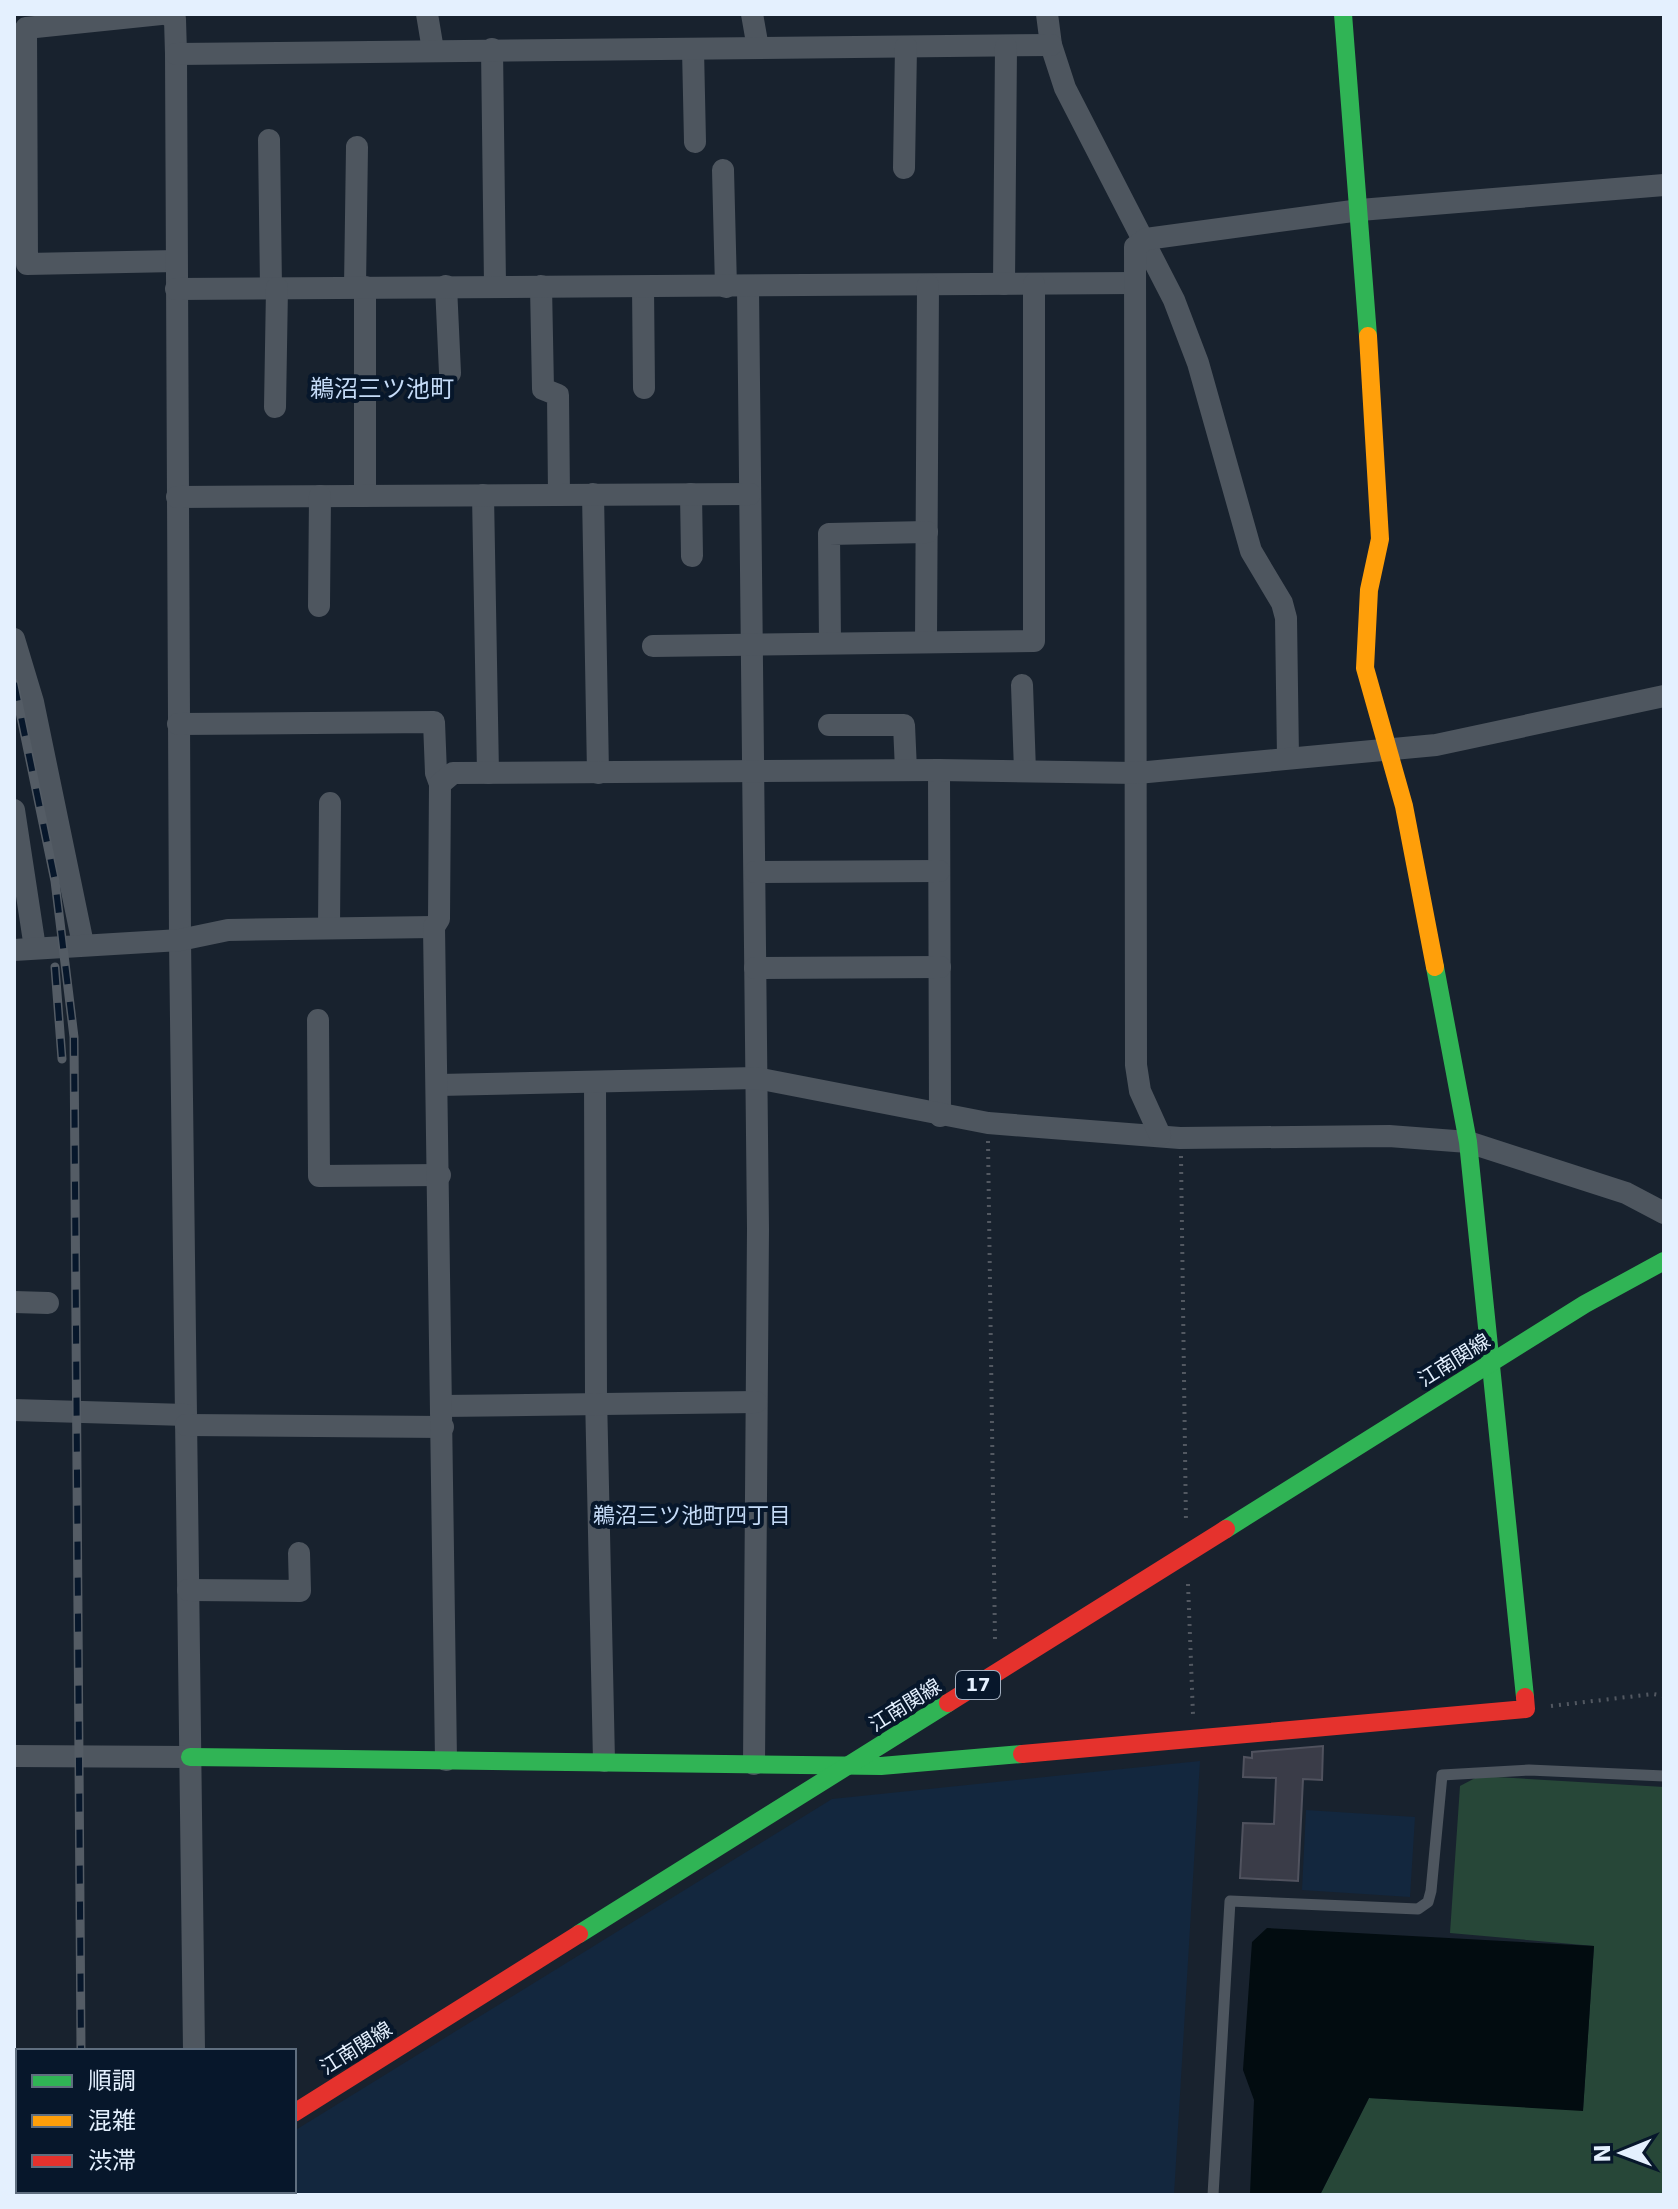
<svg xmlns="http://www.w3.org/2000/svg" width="1678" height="2209" font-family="'DejaVu Sans','Noto Sans JP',sans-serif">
<rect width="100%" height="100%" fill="#18222e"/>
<!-- built -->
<g fill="#13273e">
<path d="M 1200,1761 L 1174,2195 L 195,2195 L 196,2191 L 294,2191 L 294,2131 L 832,1799 Z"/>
<path d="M 1306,1810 L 1415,1817 L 1410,1897 L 1302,1890 Z"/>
</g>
<!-- green -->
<path fill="#274738" d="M 1479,1776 L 1664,1787 L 1664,2195 L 1320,2195 L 1369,2098 L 1583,2110 L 1594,1946 L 1450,1933 L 1460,1786 Z"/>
<!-- water -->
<path fill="#020c10" d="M 1267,1928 L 1594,1946 L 1583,2111 L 1369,2098 L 1320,2195 L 1234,2195 L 1250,2194 L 1254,2100 L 1243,2070 L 1252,1942 Z"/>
<!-- building -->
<path fill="#3a3c48" stroke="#50525e" stroke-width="2" d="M 1323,1746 L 1322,1780 L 1303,1779 L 1298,1881 L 1240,1878 L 1243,1823 L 1274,1824 L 1276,1778 L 1243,1777 L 1244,1757 L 1252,1758 L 1252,1752 Z"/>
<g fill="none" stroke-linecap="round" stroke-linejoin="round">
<!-- path -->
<g stroke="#525861" stroke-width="4" stroke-dasharray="2 6" stroke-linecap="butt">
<path d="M 988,1141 L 995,1640"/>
<path d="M 1181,1156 L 1186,1524"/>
<path d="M 1188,1584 L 1193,1715"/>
<path d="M 1551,1706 L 1653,1694 L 1664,1696"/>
</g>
<!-- lane -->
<path stroke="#4e565f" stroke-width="11" d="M 1213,2195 L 1230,1901 L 1418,1909 L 1428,1902 L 1431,1891 L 1442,1775 L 1529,1770 L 1664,1776"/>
<!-- street -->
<g stroke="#4e565f" stroke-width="22">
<path d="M 161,14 L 26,28 L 27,264 L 176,261"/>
<path d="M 166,14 L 175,19 L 176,54 L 180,940 L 194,2051"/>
<path d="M 427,14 L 433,50"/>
<path d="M 752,14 L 758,48"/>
<path d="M 1047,14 L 1051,45 L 1065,88 L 1174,300 L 1198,363 L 1251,551 L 1282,603 L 1286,618 L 1288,758"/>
<path d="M 492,49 L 495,285"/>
<path d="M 693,49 L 695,142"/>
<path d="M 176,54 L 1051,45"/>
<path d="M 269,140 L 271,288"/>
<path d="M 904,168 L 906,47"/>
<path d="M 723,170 L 726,287"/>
<path d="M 1004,284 L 1006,47"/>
<path d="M 446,286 L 450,373"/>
<path d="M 541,286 L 543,389 L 558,395 L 559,495"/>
<path d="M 355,287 L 357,147"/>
<path d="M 365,287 L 365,496"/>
<path d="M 643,287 L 644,388"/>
<path d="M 748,288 L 758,1229 L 754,1764"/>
<path d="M 176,289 L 1134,283"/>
<path d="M 275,407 L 277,288"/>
<path d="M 593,494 L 598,773"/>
<path d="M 691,494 L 692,556"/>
<path d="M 483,495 L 488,773"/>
<path d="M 177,497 L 750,494"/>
<path d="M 319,606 L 320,496"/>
<path d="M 14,639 L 33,702 L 83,944"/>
<path d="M 926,642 L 928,285"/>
<path d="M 830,643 L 829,534 L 927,532"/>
<path d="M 653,646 L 1034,641 L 1034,284"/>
<path d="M 1022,685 L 1025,771"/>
<path d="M 178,724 L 434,722 L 436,773 L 440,784"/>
<path d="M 829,725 L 904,725 L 906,770"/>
<path d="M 939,770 L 940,1116"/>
<path d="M 14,810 L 35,948"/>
<path d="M 755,872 L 939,871"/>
<path d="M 329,928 L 330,803"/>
<path d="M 14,950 L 180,940 L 228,930 L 434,927"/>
<path d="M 755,968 L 940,967"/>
<path d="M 318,1020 L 319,1176 L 440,1175"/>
<path d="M 595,1082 L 596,1395 L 604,1761"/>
<path d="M 439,1085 L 756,1078 L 988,1123 L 1180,1138 L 1389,1136 L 1468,1142 L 1626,1193 L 1664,1213"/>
<path d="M 1160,1135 L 1140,1091 L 1136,1065 L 1135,247 L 1146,239 L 1360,210 L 1664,185"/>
<path d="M 14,1302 L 48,1303"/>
<path d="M 442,1406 L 756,1402"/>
<path d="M 14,1410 L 186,1415"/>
<path d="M 186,1425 L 443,1427"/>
<path d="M 188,1590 L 300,1591 L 299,1553"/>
<path d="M 14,1756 L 190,1757"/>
<path d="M 446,1760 L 434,927 L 439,919 L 440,784 L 453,773 L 939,770 L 1137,773 L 1436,745 L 1664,696"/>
<path d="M 193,2195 L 193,2191"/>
</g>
<!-- fast -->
<g stroke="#30b455" stroke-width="18">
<path d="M 1343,14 L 1368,336"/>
<path d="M 1435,967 L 1468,1142 L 1525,1697"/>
<path d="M 1226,1529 L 1585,1304 L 1664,1261"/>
<path d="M 190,1757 L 881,1766 L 1022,1754"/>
<path d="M 579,1934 L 948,1703"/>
</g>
<!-- slow -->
<path stroke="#ff9f0a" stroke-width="18" d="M 1368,336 L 1380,539 L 1369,590 L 1365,668 L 1404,806 L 1435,967"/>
<!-- jam -->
<g stroke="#e5322d" stroke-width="18">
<path d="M 948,1703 L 1226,1529"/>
<path d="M 1022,1754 L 1526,1709 L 1525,1697"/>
<path d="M 294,2113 L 579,1934"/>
<path d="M 154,2195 L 162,2191"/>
</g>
<!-- rail casing -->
<g stroke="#545c65" stroke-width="9">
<g id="rail">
<path d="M 14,683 L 55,881 L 74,1037 L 81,2051"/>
<path d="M 55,967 L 62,1059"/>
<path d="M 82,2191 L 82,2195"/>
</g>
</g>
<!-- rail -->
<use href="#rail" stroke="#07172b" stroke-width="6" stroke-dasharray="18" stroke-linecap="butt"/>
</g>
<g text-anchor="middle" stroke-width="8" stroke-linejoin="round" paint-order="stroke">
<!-- shield labels -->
<rect fill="#07172b" stroke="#a2afbf" stroke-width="2" x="956" y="1671" width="44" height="28" rx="6"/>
<g font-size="18" font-weight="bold" fill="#e4f0fe">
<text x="978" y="1691">17</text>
</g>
<!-- street labels -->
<g font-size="20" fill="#e4f0fe" stroke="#07172b">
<text transform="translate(1454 1360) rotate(-32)" y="7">江南関線</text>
<text transform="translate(905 1705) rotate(-32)" y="7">江南関線</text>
<text transform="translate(356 2048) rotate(-32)" y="7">江南関線</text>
</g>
<!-- neighbourhood labels -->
<g font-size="22" fill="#c5dbf7" stroke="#07172b">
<text x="692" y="1523">鵜沼三ツ池町四丁目</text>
</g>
<!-- quarter labels -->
<g font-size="24" fill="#c5dbf7" stroke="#07172b">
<text x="382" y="397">鵜沼三ツ池町</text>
</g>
</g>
<!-- border -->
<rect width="1678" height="2209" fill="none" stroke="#e4f0fe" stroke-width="32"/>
<!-- legend -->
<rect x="16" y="2049" width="280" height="144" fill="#07172b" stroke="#5f6e7f" stroke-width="2"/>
<rect x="32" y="2075" width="40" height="12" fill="#30b455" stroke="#5f6e7f" stroke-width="2"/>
<text x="88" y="2089" font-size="24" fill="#e4f0fe">順調</text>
<rect x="32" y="2115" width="40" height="12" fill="#ff9f0a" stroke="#5f6e7f" stroke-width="2"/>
<text x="88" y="2129" font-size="24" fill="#e4f0fe">混雑</text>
<rect x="32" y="2155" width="40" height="12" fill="#e5322d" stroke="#5f6e7f" stroke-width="2"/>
<text x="88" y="2169" font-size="24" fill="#e4f0fe">渋滞</text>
<!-- north arrow -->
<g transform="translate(1622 2153) rotate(269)" stroke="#07172b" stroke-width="6" paint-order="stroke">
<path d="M0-6L14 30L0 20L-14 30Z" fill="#e4f0fe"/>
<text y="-12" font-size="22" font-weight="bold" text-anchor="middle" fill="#e4f0fe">N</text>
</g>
</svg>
